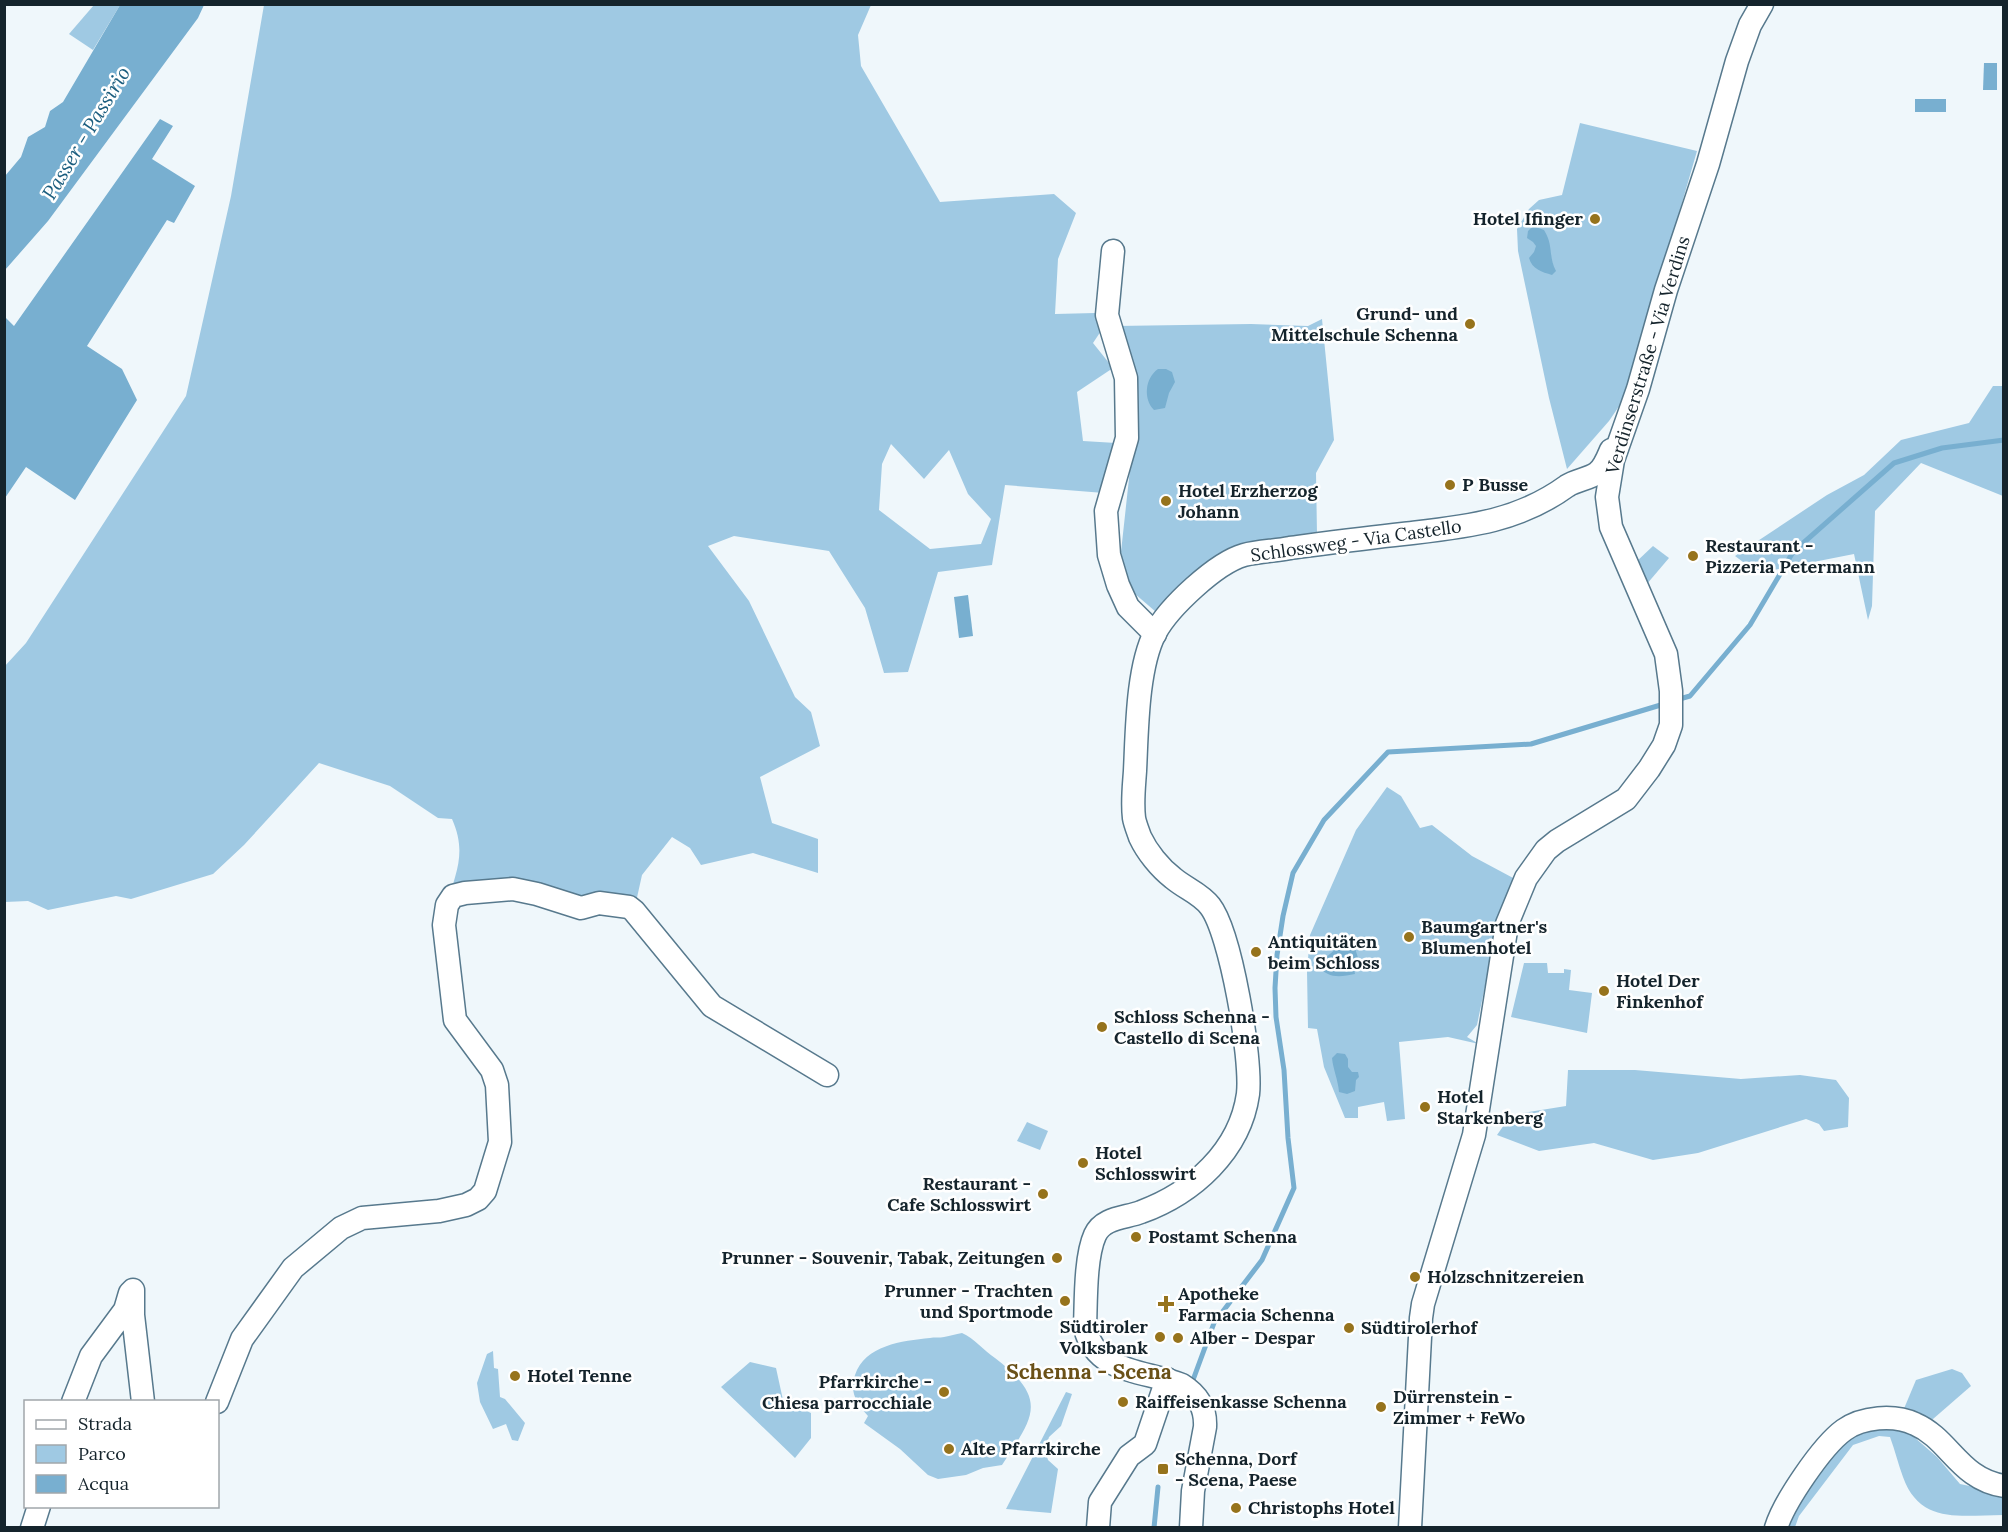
<svg xmlns="http://www.w3.org/2000/svg" width="2008" height="1532" font-family="Lora,serif">
<rect width="100%" height="100%" fill="#eff7fb"/>
<!-- green -->
<g fill="#9fc9e3" fill-rule="evenodd">
<path d="M 94,5 L 120,5 L 93,50 L 69,34 Z"/>
<path d="M 264,5 L 871,5 L 858,35 L 861,66 L 940,202 L 1054,194 L 1076,213 L 1058,259 L 1055,314 L 1095,313 L 1101,331 L 1093,343 L 1113,368 L 1077,392 L 1083,441 L 1116,443 L 1104,493 L 1005,485 L 992,565 L 938,572 L 908,672 L 884,673 L 865,608 L 829,551 L 734,536 L 708,546 L 749,601 L 795,697 L 811,712 L 820,746 L 760,777 L 772,823 L 818,839 L 818,873 L 753,853 L 701,865 L 690,848 L 672,837 L 642,875 L 634,911 L 537,894 L 447,905 C 456,871 467,853 452,819 L 438,818 L 390,786 L 319,763 L 244,845 L 213,874 L 131,899 L 116,896 L 48,910 L 28,901 L 5,902 L 4,667 L 26,643 L 186,396 L 231,196 ZM 891,444 L 924,479 L 949,450 L 968,494 L 991,519 L 981,544 L 930,549 L 879,510 L 882,464 Z"/>
<path d="M 1580,123 L 1697,151 L 1626,396 L 1609,421 L 1567,469 L 1549,398 L 1518,251 L 1517,229 L 1529,209 L 1539,200 L 1562,195 Z"/>
<path d="M 1322,319 L 1334,440 L 1316,473 L 1317,534 L 1245,544 L 1156,612 L 1127,587 L 1121,552 L 1132,451 L 1116,326 L 1251,324 L 1308,326 Z"/>
<path d="M 1993,386 L 2003,386 L 2003,496 L 1921,463 L 1875,511 L 1872,606 L 1868,620 L 1854,554 L 1758,573 L 1735,556 L 1827,495 L 1864,475 L 1901,440 L 1969,423 Z"/>
<path d="M 1653,546 L 1669,558 L 1646,585 L 1635,563 Z"/>
<path d="M 1387,787 L 1401,796 L 1420,828 L 1432,825 L 1472,856 L 1515,879 L 1494,942 L 1477,1025 L 1467,1037 L 1479,1044 L 1448,1037 L 1399,1042 L 1405,1119 L 1387,1121 L 1384,1102 L 1358,1107 L 1358,1118 L 1345,1118 L 1324,1067 L 1317,1029 L 1308,1028 L 1307,971 L 1310,935 L 1356,830 Z"/>
<path d="M 1524,963 L 1547,963 L 1548,973 L 1564,973 L 1564,969 L 1571,970 L 1569,990 L 1592,993 L 1587,1033 L 1511,1017 Z"/>
<path d="M 1568,1070 L 1635,1070 L 1741,1079 L 1800,1075 L 1836,1080 L 1849,1098 L 1848,1127 L 1824,1131 L 1819,1124 L 1806,1119 L 1698,1153 L 1653,1160 L 1594,1143 L 1539,1151 L 1497,1135 L 1511,1115 L 1566,1106 Z"/>
<path d="M 1027,1122 L 1048,1131 L 1040,1150 L 1017,1141 Z"/>
<path d="M 962,1333 C 974,1338 984,1351 995,1358 C 1049,1400 1034,1416 1002,1465 L 983,1468 L 966,1475 L 938,1479 L 928,1475 L 900,1449 L 864,1423 L 868,1416 C 857,1404 849,1392 855,1375 C 865,1345 902,1341 930,1338 C 934,1337 940,1338 944,1337 C 951,1336 955,1334 962,1333 Z"/>
<path d="M 493,1351 L 494,1368 L 498,1369 L 500,1397 L 505,1399 L 525,1423 L 518,1441 L 512,1440 L 506,1424 L 493,1429 L 480,1402 L 477,1383 L 487,1354 Z"/>
<path d="M 750,1362 L 776,1368 L 783,1400 L 811,1413 L 811,1438 L 795,1458 L 721,1387 Z"/>
<path d="M 1952,1369 L 1962,1373 L 1971,1386 L 1933,1419 L 1909,1416 L 1903,1411 L 1916,1380 Z"/>
<path d="M 1066,1392 L 1072,1394 L 1061,1426 L 1049,1437 L 1045,1450 L 1048,1460 L 1058,1469 L 1051,1513 L 1006,1509 Z"/>
<path d="M 1898,1426 L 1914,1437 L 1937,1457 L 1960,1484 L 2003,1493 L 2003,1515 C 1962,1515 1920,1525 1903,1477 C 1898,1464 1895,1450 1890,1437 L 1879,1436 L 1853,1445 L 1799,1516 L 1795,1527 L 1782,1528 L 1786,1518 L 1846,1436 L 1855,1429 Z"/>
</g>
<!-- water -->
<g fill="#78afd0">
<path d="M 120,5 L 204,5 L 198,18 L 48,221 L 5,270 L 5,176 L 21,157 L 28,137 L 45,127 L 50,111 L 63,102 Z"/>
<path d="M 1984,63 L 1997,63 L 1997,90 L 1983,90 Z"/>
<rect x="1915" y="99" width="31" height="13"/>
<path d="M 160,119 L 173,126 L 152,159 L 195,186 L 174,223 L 167,220 L 87,346 L 122,369 L 137,400 L 75,500 L 26,467 L 5,498 L 5,317 L 14,326 Z"/>
<path d="M 1533,226 L 1544,230 C 1554,246 1548,256 1556,271 L 1552,275 C 1542,272 1532,269 1529,258 L 1534,252 L 1536,246 L 1533,242 L 1527,238 L 1528,231 Z"/>
<path d="M 1158,369 L 1166,369 L 1172,372 L 1175,382 L 1169,393 L 1165,408 L 1154,410 C 1143,399 1145,378 1158,369 Z"/>
<path d="M 968,595 L 973,636 L 959,638 L 954,597 Z"/>
<path d="M 1351,936 L 1361,967 L 1354,969 L 1355,974 C 1340,977 1328,979 1317,965 Z"/>
<path d="M 1337,1053 L 1345,1054 L 1348,1059 L 1348,1067 L 1352,1072 L 1358,1072 L 1359,1077 L 1356,1080 L 1355,1091 L 1347,1094 L 1339,1092 C 1338,1080 1333,1069 1332,1058 Z"/>
</g>
<g fill="none" stroke-linecap="round" stroke-linejoin="round">
<!-- stream -->
<g stroke="#78afd0" stroke-width="5">
<path d="M 1676,700 L 1690,696 L 1750,625 L 1793,552 L 1894,463 L 1942,448 L 2004,440"/>
<path d="M 1193,1380 L 1214,1323 L 1262,1260 L 1294,1188 L 1288,1138 L 1284,1070 L 1276,1017 L 1275,988 L 1277,955 L 1283,916 L 1293,873 L 1324,820 L 1388,752 L 1531,744 L 1664,704"/>
<path d="M 1154,1528 L 1158,1487"/>
</g>
<!-- minor casing -->
<g stroke="#57798d" stroke-width="25">
<g id="minor">
<path d="M 1113,251 L 1107,315 L 1126,378 L 1127,438 L 1106,511 L 1109,555 L 1118,585 L 1128,607 L 1155,634"/>
<path d="M 73,1402 L 91,1356 L 125,1310 L 130,1293 L 133,1290 L 133,1315 L 143,1402"/>
<path d="M 217,1402 L 242,1339 L 293,1268 L 341,1228 L 362,1218 L 439,1211 L 466,1205 L 478,1199 L 485,1191 L 500,1142 L 497,1085 L 492,1070 L 455,1020 L 444,925 L 447,905 L 453,896 L 465,893 L 513,889 L 537,894 L 581,908 L 599,903 L 629,907 L 634,911 L 712,1006 L 827,1075"/>
<path d="M 32,1528 L 39,1506"/>
<path d="M 1098,1528 L 1100,1502 L 1129,1456 L 1145,1444 L 1167,1379"/>
<path d="M 1191,1528 L 1193,1491 L 1205,1427 C 1206,1408 1198,1395 1182,1385 C 1145,1370 1096,1374 1085,1328 C 1086,1302 1085,1257 1095,1235 C 1103,1217 1126,1218 1141,1212 C 1193,1193 1240,1151 1248,1094 C 1252,1059 1231,933 1210,906 C 1200,893 1186,889 1173,878 C 1160,868 1147,852 1140,837 C 1138,831 1135,824 1134,818 C 1132,802 1134,786 1135,771 C 1137,731 1137,668 1155,633 C 1169,607 1216,563 1244,555 C 1259,551 1275,551 1290,548 C 1328,543 1365,538 1403,534 C 1463,527 1516,523 1567,486 C 1576,480 1589,479 1597,473 C 1604,468 1608,457 1611,450"/>
<path d="M 1410,1528 L 1421,1318 L 1423,1304 L 1474,1135 L 1507,924 L 1526,878 L 1546,850 L 1557,841 L 1626,799 L 1649,769 L 1664,745 L 1671,725 L 1671,691 L 1666,654 L 1611,527 L 1607,497 L 1613,460 L 1638,389 L 1666,290 L 1708,164 L 1737,61 L 1750,25 L 1762,4"/>
<path d="M 1776,1528 C 1784,1502 1822,1446 1844,1430 C 1862,1417 1894,1414 1915,1424 C 1950,1439 1959,1479 2004,1486"/>
</g>
</g>
<!-- minor -->
<use href="#minor" stroke="#fff" stroke-width="22"/>
</g>
<!-- markers -->
<g fill="#96731c" stroke="#fff" stroke-width="2">
<circle cx="1595" cy="219" r="6"/>
<circle cx="1470" cy="324" r="6"/>
<circle cx="1450" cy="485" r="6"/>
<circle cx="1166" cy="501" r="6"/>
<circle cx="1693" cy="556" r="6"/>
<circle cx="1409" cy="937" r="6"/>
<circle cx="1256" cy="952" r="6"/>
<circle cx="1604" cy="991" r="6"/>
<circle cx="1102" cy="1027" r="6"/>
<circle cx="1425" cy="1107" r="6"/>
<circle cx="1083" cy="1163" r="6"/>
<circle cx="1043" cy="1194" r="6"/>
<circle cx="1136" cy="1237" r="6"/>
<circle cx="1057" cy="1258" r="6"/>
<circle cx="1415" cy="1277" r="6"/>
<circle cx="1065" cy="1301" r="6"/>
<path d="M1163 1295h6v6h6v6h-6v6h-6v-6h-6v-6h6z"/>
<circle cx="1349" cy="1328" r="6"/>
<circle cx="1160" cy="1337" r="6"/>
<circle cx="1178" cy="1338" r="6"/>
<circle cx="515" cy="1376" r="6"/>
<circle cx="944" cy="1392" r="6"/>
<circle cx="1123" cy="1402" r="6"/>
<circle cx="1381" cy="1407" r="6"/>
<circle cx="949" cy="1449" r="6"/>
<rect x="1157" y="1463" width="12" height="12" rx="3"/>
<circle cx="1236" cy="1508" r="6"/>
</g>
<g text-anchor="middle" stroke-width="5" stroke-linejoin="round" paint-order="stroke">
<!-- poi labels -->
<g font-size="18" font-weight="bold" fill="#15242c" stroke="#fff" text-anchor="start">
<text x="1583" y="225" text-anchor="end">Hotel Ifinger</text>
<text x="1458" y="320" text-anchor="end">Grund- und<tspan x="1458" dy="21">Mittelschule Schenna</tspan></text>
<text x="1462" y="491">P Busse</text>
<text x="1178" y="497">Hotel Erzherzog<tspan x="1178" dy="21">Johann</tspan></text>
<text x="1705" y="552">Restaurant -<tspan x="1705" dy="21">Pizzeria Petermann</tspan></text>
<text x="1421" y="933">Baumgartner's<tspan x="1421" dy="21">Blumenhotel</tspan></text>
<text x="1268" y="948">Antiquitäten<tspan x="1268" dy="21">beim Schloss</tspan></text>
<text x="1616" y="987">Hotel Der<tspan x="1616" dy="21">Finkenhof</tspan></text>
<text x="1114" y="1023">Schloss Schenna -<tspan x="1114" dy="21">Castello di Scena</tspan></text>
<text x="1437" y="1103">Hotel<tspan x="1437" dy="21">Starkenberg</tspan></text>
<text x="1095" y="1159">Hotel<tspan x="1095" dy="21">Schlosswirt</tspan></text>
<text x="1031" y="1190" text-anchor="end">Restaurant -<tspan x="1031" dy="21">Cafe Schlosswirt</tspan></text>
<text x="1148" y="1243">Postamt Schenna</text>
<text x="1045" y="1264" text-anchor="end">Prunner - Souvenir, Tabak, Zeitungen</text>
<text x="1427" y="1283">Holzschnitzereien</text>
<text x="1053" y="1297" text-anchor="end">Prunner - Trachten<tspan x="1053" dy="21">und Sportmode</tspan></text>
<text x="1178" y="1300">Apotheke<tspan x="1178" dy="21">Farmacia Schenna</tspan></text>
<text x="1148" y="1333" text-anchor="end">Südtiroler<tspan x="1148" dy="21">Volksbank</tspan></text>
<text x="1361" y="1334">Südtirolerhof</text>
<text x="1190" y="1344">Alber - Despar</text>
<text x="527" y="1382">Hotel Tenne</text>
<text x="932" y="1388" text-anchor="end">Pfarrkirche -<tspan x="932" dy="21">Chiesa parrocchiale</tspan></text>
<text x="1393" y="1403">Dürrenstein -<tspan x="1393" dy="21">Zimmer + FeWo</tspan></text>
<text x="1135" y="1408">Raiffeisenkasse Schenna</text>
<text x="961" y="1455">Alte Pfarrkirche</text>
<text x="1175" y="1465">Schenna, Dorf<tspan x="1175" dy="21">- Scena, Paese</tspan></text>
<text x="1248" y="1514">Christophs Hotel</text>
</g>
<!-- street labels -->
<g font-size="18" fill="#15242c" stroke="#fff">
<text transform="translate(1648 355) rotate(-73)" y="6">Verdinserstraße - Via Verdins</text>
<text transform="translate(1356 541) rotate(-8)" y="6">Schlossweg - Via Castello</text>
</g>
<!-- water labels -->
<g font-size="20" font-style="italic" fill="#1c5e7f" stroke="#fff">
<text transform="translate(86 133) rotate(-59)" y="7">Passer - Passirio</text>
</g>
<!-- quarter labels -->
<g font-size="21" font-weight="bold" fill="#6a5118" stroke="#fff">
<text x="1089" y="1379">Schenna - Scena</text>
</g>
</g>
<!-- border -->
<rect width="2008" height="1532" fill="none" stroke="#15242c" stroke-width="12"/>
<!-- legend -->
<rect x="24" y="1400" width="195" height="108" fill="#ffffff" stroke="#a1a7ab" stroke-width="1.5"/>
<rect x="36" y="1420" width="30" height="9" fill="#ffffff" stroke="#a1a7ab" stroke-width="1.5"/>
<text x="78" y="1430" font-size="18" fill="#15242c">Strada</text>
<rect x="36" y="1445" width="30" height="18" fill="#9fc9e3" stroke="#a1a7ab" stroke-width="1.5"/>
<text x="78" y="1460" font-size="18" fill="#15242c">Parco</text>
<rect x="36" y="1475" width="30" height="18" fill="#78afd0" stroke="#a1a7ab" stroke-width="1.5"/>
<text x="78" y="1490" font-size="18" fill="#15242c">Acqua</text>
</svg>
